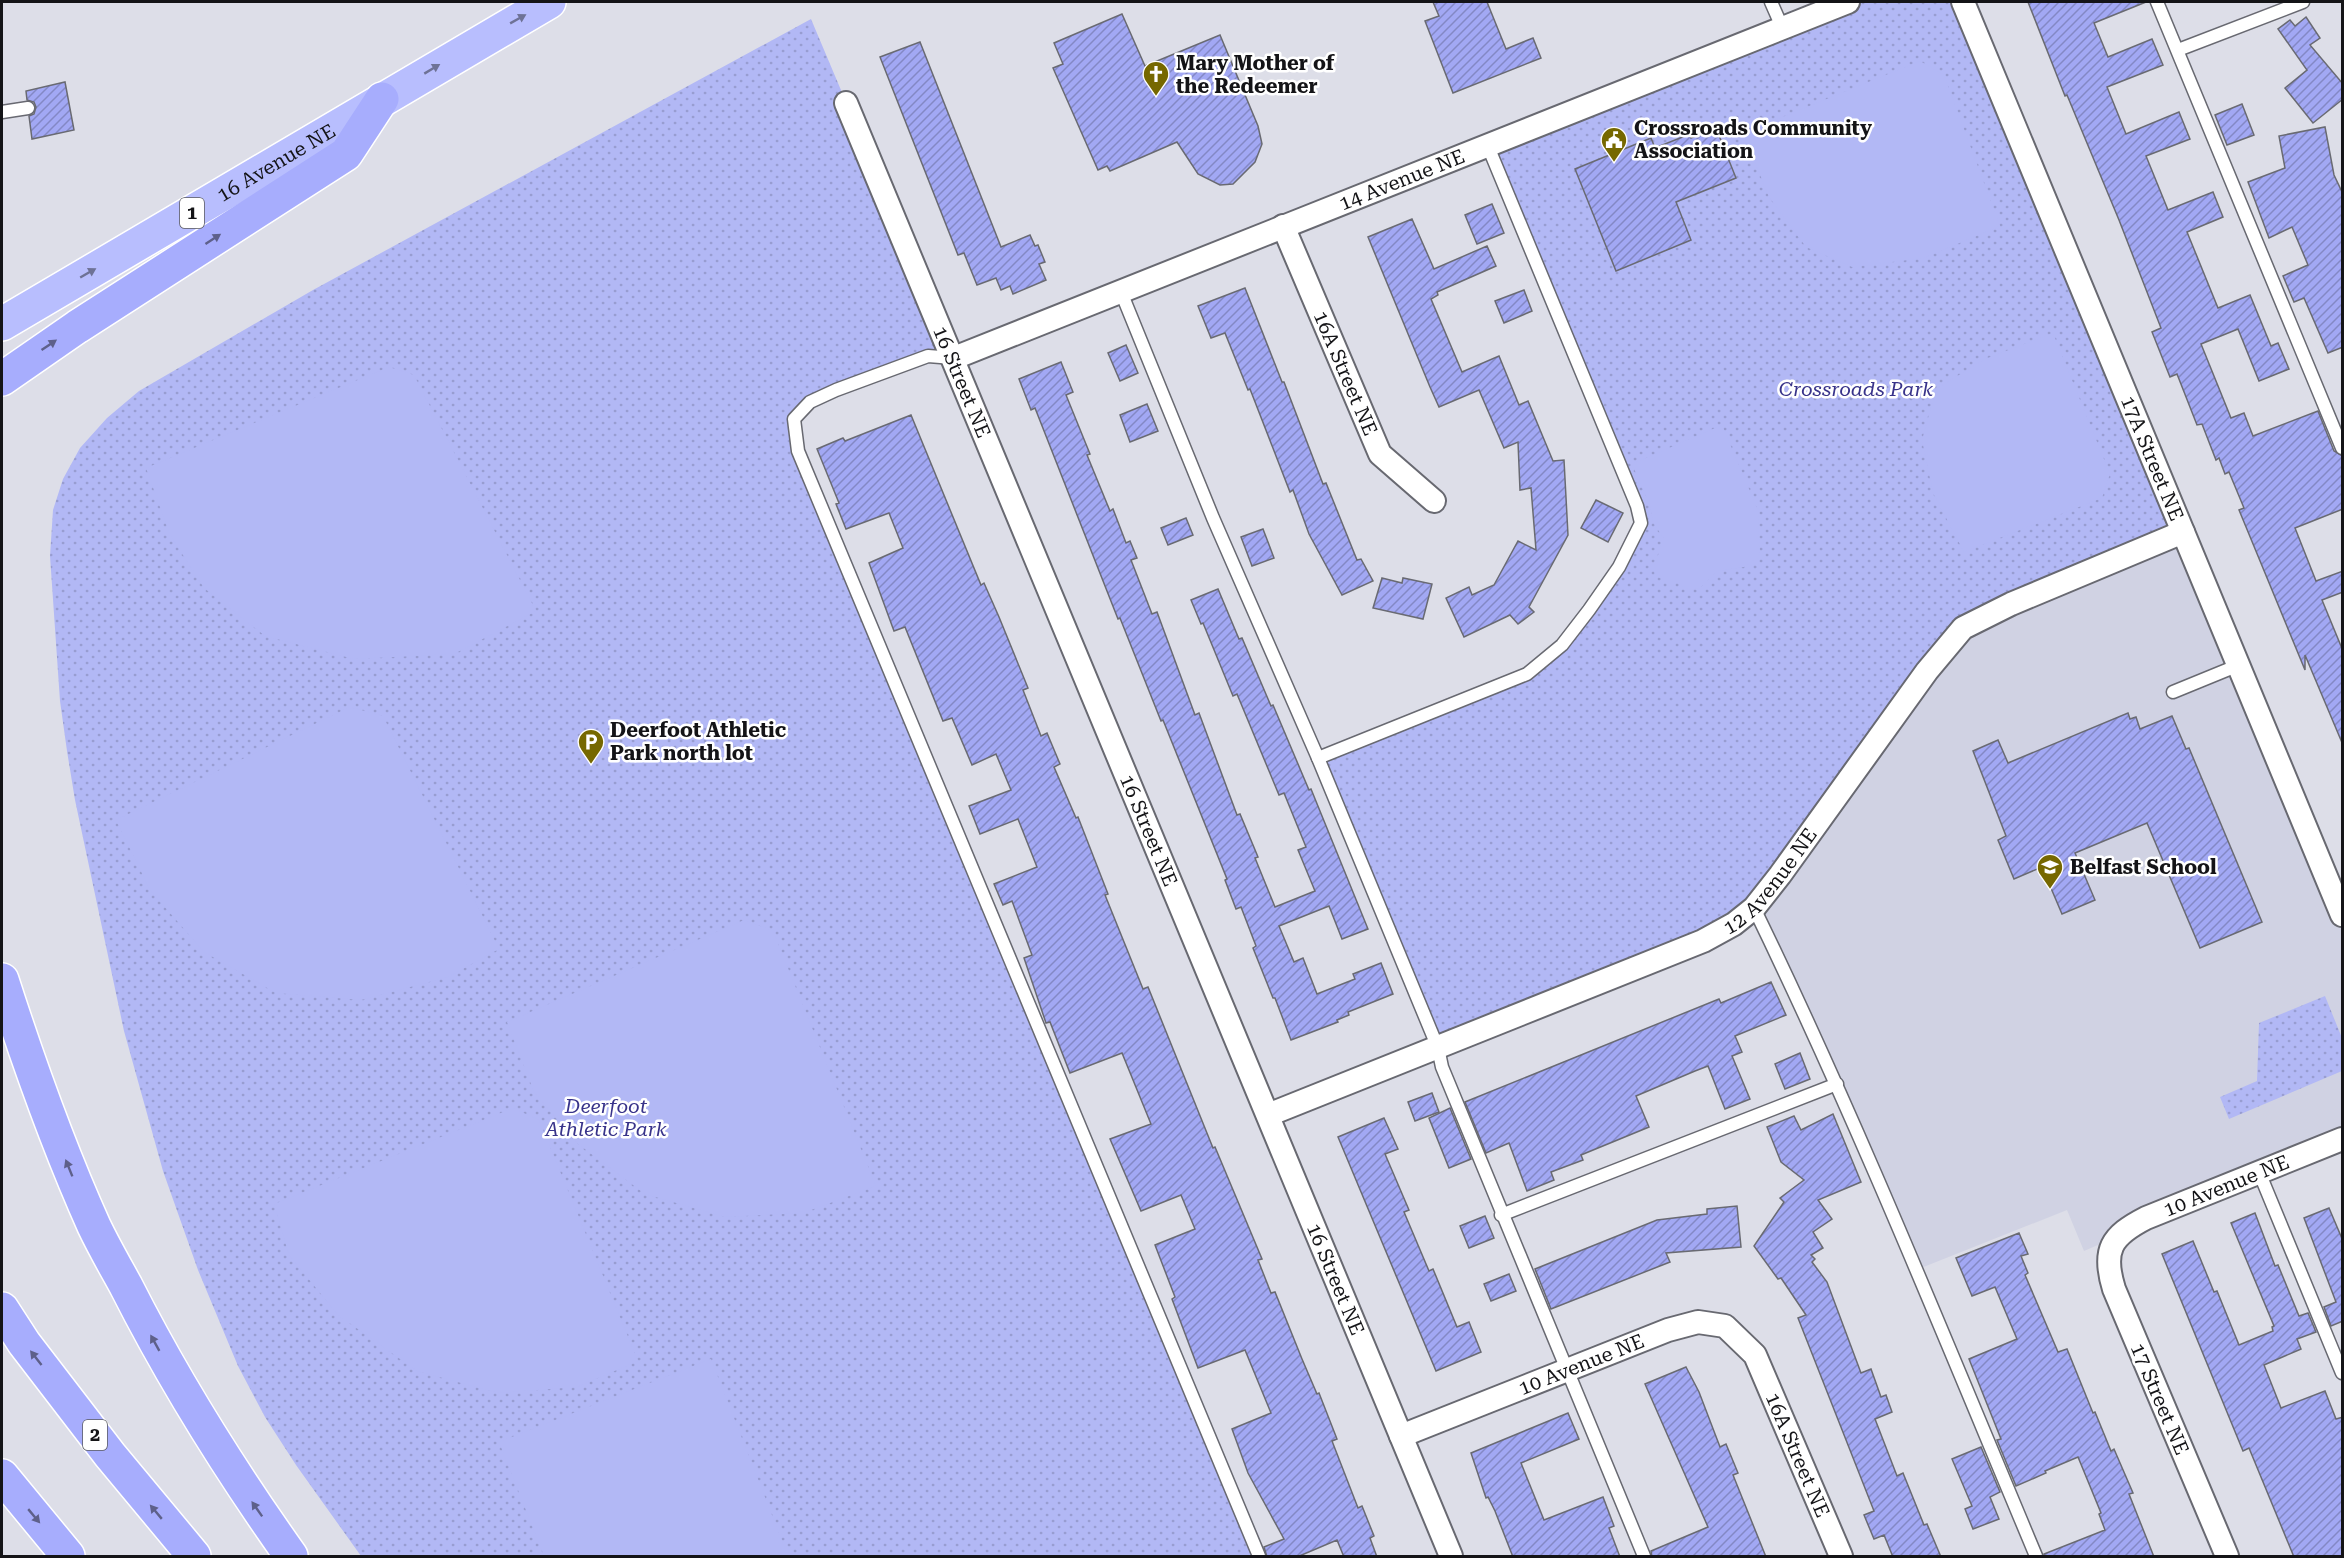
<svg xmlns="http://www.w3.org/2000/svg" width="2344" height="1558" font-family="'Roboto Serif',serif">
<defs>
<pattern id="park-dots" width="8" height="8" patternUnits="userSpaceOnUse" patternTransform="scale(1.5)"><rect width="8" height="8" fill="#b2b8f5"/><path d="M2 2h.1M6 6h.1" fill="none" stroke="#989dd1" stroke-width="1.8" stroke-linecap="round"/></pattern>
<pattern id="building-hatch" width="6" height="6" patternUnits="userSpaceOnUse" patternTransform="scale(1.5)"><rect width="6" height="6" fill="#a2a8f4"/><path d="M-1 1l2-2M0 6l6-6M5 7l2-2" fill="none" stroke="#8388c5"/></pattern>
</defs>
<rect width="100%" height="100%" fill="#dddee8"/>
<!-- built -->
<path fill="#d0d2e3" d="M 2183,532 L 2342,915 L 2342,1139 L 2084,1251 L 2067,1210 L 1916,1270 L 1754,908 L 1944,649 Z"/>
<!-- park -->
<g fill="url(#park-dots)">
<path d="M 1848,2 L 1963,2 L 2183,532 L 1963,628 L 1754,908 L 1438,1048 L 1318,758 L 1527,674 L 1562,645 L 1641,523 L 1487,144 Z"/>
<path d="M 811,19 L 954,358 L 928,356 L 836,390 L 794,419 L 794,434 L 1259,1556 L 361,1556 L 296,1465 L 265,1417 L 238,1366 L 198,1270 L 163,1171 L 124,1031 L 75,800 L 67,751 L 60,701 L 50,556 L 53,510 L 63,479 L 80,448 L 107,418 L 139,391 L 313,290 Z"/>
<path d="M 2325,996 L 2342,1038 L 2342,1071 L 2229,1119 L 2220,1097 L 2257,1081 L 2259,1023 Z"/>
</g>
<!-- garden -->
<g fill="#b2b8f5">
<path d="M 1920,61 L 1944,75 L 2000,226 L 1924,258 L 1852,267 L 1806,247 L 1769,197 L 1743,133 Z"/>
<path d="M 2053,333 L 2110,474 L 2102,498 L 1964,552 L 1933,493 L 1922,440 L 1936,389 L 1985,359 Z"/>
<path d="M 389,367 L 414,375 L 536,611 L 454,654 L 354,659 L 265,636 L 204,588 L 170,535 L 146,468 Z"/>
<path d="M 1722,425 L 1758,510 L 1760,556 L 1744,567 L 1718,571 L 1700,588 L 1689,590 L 1678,583 L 1669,583 L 1655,575 L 1653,565 L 1665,541 L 1653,522 L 1650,506 L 1632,464 Z"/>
<path d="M 350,707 L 383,716 L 499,949 L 448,977 L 361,1000 L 276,993 L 204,952 L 150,890 L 116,820 Z"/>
<path d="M 744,920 L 773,931 L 876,1186 L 803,1213 L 725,1217 L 645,1194 L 578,1144 L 534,1092 L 507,1022 Z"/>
<path d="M 513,1108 L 539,1120 L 638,1361 L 577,1387 L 498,1393 L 417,1371 L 338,1315 L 289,1255 L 274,1204 Z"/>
<path d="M 711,1359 L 788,1556 L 544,1556 L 499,1442 Z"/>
</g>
<!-- building -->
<g fill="url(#building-hatch)" stroke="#696a72" stroke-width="1.5">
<path d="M 1433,2 L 1487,2 L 1506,49 L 1533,38 L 1541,58 L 1453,93 L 1425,21 L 1439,16 Z"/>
<path d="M 2028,2 L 2146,2 L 2094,23 L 2108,57 L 2152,39 L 2163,65 L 2107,87 L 2126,134 L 2179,112 L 2190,139 L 2146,156 L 2168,210 L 2213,192 L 2223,217 L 2187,232 L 2218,308 L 2250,295 L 2271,346 L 2278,343 L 2289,369 L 2259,381 L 2238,329 L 2201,344 L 2231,418 L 2244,413 L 2253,436 L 2318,411 L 2334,451 L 2343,456 L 2343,509 L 2295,528 L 2316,581 L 2343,571 L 2343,592 L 2322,600 L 2343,651 L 2343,745 L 2305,655 L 2305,670 L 2239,510 L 2244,508 L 2229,472 L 2225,474 L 2219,458 L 2216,460 L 2202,424 L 2197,425 L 2177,374 L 2170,377 L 2152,332 L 2161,328 L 2119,220 L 2067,95 L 2065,96 Z"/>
<path d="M 1122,14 L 1145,66 L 1220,35 L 1258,126 L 1262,144 L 1255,162 L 1233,184 L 1220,185 L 1198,174 L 1177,142 L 1110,171 L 1107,166 L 1098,170 L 1053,68 L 1063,64 L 1054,43 Z"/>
<path d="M 2306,17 L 2320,38 L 2310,45 L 2343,84 L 2343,99 L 2313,123 L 2285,88 L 2307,70 L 2278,29 L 2290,20 L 2295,26 Z"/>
<path d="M 920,42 L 1001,247 L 1030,235 L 1035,246 L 1038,245 L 1045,262 L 1039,264 L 1046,280 L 1013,294 L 1010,286 L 1001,290 L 996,278 L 977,285 L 964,253 L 958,255 L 880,57 Z"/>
<path d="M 65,82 L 74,130 L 32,139 L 29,116 L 34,114 L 36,107 L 34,102 L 27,100 L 26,91 Z"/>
<path d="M 2242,104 L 2254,135 L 2227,145 L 2215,115 Z"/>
<path d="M 2325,127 L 2334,175 L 2343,194 L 2343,347 L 2328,353 L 2304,298 L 2294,302 L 2283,276 L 2308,265 L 2292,227 L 2269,238 L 2248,182 L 2285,168 L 2279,136 Z"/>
<path d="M 1716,128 L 1736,178 L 1676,202 L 1691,240 L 1616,271 L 1575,169 L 1651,138 L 1655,148 L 1690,134 L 1691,138 Z"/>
<path d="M 1492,204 L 1504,233 L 1477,244 L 1465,215 Z"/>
<path d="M 1412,219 L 1434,269 L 1487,246 L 1496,266 L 1437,292 L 1438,295 L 1431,299 L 1462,372 L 1499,356 L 1519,405 L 1528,401 L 1553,461 L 1564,460 L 1568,535 L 1529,607 L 1534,612 L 1518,624 L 1510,615 L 1464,637 L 1446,598 L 1469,587 L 1472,595 L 1494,585 L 1518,541 L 1536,550 L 1531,488 L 1520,490 L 1518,442 L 1504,448 L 1479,390 L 1439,407 L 1430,387 L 1368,237 Z"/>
<path d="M 1245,288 L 1282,382 L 1284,382 L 1323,484 L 1326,483 L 1357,560 L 1361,559 L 1373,581 L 1342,595 L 1309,534 L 1293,490 L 1290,492 L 1250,389 L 1248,390 L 1225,333 L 1211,338 L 1198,306 Z"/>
<path d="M 1524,290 L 1532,311 L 1504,323 L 1495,301 Z"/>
<path d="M 1126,345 L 1138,373 L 1120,381 L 1108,353 Z"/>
<path d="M 1061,362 L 1073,392 L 1066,395 L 1090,454 L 1087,455 L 1110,511 L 1113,509 L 1126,543 L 1130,541 L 1137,558 L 1131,560 L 1152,614 L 1157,612 L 1195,715 L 1199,713 L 1237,815 L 1240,814 L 1258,857 L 1255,858 L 1275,907 L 1315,891 L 1298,850 L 1306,847 L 1284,793 L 1279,795 L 1237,694 L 1233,696 L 1203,623 L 1201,624 L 1191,600 L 1218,589 L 1239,639 L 1242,638 L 1271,706 L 1273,705 L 1309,790 L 1311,789 L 1368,929 L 1342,939 L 1329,906 L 1279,926 L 1294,962 L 1303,958 L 1317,994 L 1355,979 L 1353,974 L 1381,963 L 1393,994 L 1348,1012 L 1349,1015 L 1337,1020 L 1338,1022 L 1291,1040 L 1275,998 L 1273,998 L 1253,948 L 1256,946 L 1241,907 L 1236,909 L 1225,880 L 1227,879 L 1163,720 L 1161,721 L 1120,618 L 1118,619 L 1035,408 L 1031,410 L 1019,379 Z"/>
<path d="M 1147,404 L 1158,431 L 1130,442 L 1120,415 Z"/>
<path d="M 911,415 L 981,585 L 984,583 L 999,617 L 1028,688 L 1023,690 L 1041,736 L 1047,733 L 1060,764 L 1054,767 L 1076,818 L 1078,817 L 1108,894 L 1105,895 L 1143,989 L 1148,987 L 1213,1148 L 1215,1147 L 1262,1259 L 1258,1260 L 1271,1293 L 1275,1292 L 1302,1359 L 1317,1394 L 1319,1393 L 1337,1439 L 1332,1441 L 1358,1508 L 1362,1506 L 1374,1536 L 1370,1538 L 1377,1557 L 1344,1557 L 1337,1540 L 1297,1557 L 1267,1557 L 1264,1547 L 1284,1539 L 1248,1473 L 1232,1429 L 1271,1413 L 1245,1350 L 1198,1368 L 1172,1299 L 1175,1297 L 1155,1245 L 1195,1229 L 1181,1195 L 1141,1211 L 1110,1139 L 1151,1124 L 1122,1053 L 1070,1073 L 1050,1022 L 1046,1023 L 1024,958 L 1032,955 L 1012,901 L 1003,905 L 994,884 L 1037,867 L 1018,819 L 980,834 L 969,806 L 1011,790 L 996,754 L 972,765 L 952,718 L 943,721 L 905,627 L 894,631 L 869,563 L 903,548 L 889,513 L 846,529 L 836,504 L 839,503 L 817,449 L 843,438 L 845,441 Z"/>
<path d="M 1596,500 L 1623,513 L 1608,542 L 1581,528 Z"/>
<path d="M 1186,518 L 1193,535 L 1168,545 L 1161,528 Z"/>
<path d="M 1263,529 L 1274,558 L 1252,566 L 1241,537 Z"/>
<path d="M 1382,578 L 1402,583 L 1403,578 L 1432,584 L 1423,619 L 1373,608 Z"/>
<path d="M 2128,713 L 2130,719 L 2136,717 L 2140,729 L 2172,716 L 2186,749 L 2189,748 L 2262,922 L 2200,948 L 2147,823 L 2075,853 L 2095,900 L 2062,914 L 2042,867 L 2014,879 L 1998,840 L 2006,836 L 1973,751 L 1998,740 L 2008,763 Z"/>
<path d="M 1771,982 L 1786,1015 L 1735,1036 L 1742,1052 L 1732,1056 L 1750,1099 L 1725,1109 L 1708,1066 L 1695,1071 L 1636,1096 L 1649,1127 L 1581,1155 L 1583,1160 L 1551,1172 L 1554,1180 L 1527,1191 L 1509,1143 L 1486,1153 L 1465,1102 L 1719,999 L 1721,1003 Z"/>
<path d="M 1800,1053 L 1810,1079 L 1785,1089 L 1775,1064 Z"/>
<path d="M 1432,1093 L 1439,1112 L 1415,1121 L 1408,1102 Z"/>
<path d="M 1450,1108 L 1471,1159 L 1449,1168 L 1429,1118 Z"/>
<path d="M 1833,1114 L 1861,1182 L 1818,1200 L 1832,1219 L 1813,1232 L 1823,1248 L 1811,1255 L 1815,1259 L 1812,1262 L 1827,1282 L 1861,1373 L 1871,1369 L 1881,1397 L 1886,1395 L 1892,1412 L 1875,1419 L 1897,1476 L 1903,1473 L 1924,1525 L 1927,1524 L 1941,1557 L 1893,1557 L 1884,1535 L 1874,1539 L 1864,1515 L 1874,1511 L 1798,1318 L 1806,1315 L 1781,1278 L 1778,1279 L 1754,1246 L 1784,1202 L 1780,1198 L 1804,1180 L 1781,1162 L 1767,1127 L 1794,1116 L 1801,1130 Z"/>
<path d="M 1384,1118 L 1398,1149 L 1385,1154 L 1409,1210 L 1404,1212 L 1429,1271 L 1433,1269 L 1457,1327 L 1469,1322 L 1481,1352 L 1436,1371 L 1338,1137 Z"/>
<path d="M 1737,1206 L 1741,1247 L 1666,1253 L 1670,1262 L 1551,1309 L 1535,1269 L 1657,1220 L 1707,1214 L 1707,1209 Z"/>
<path d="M 2329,1208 L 2343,1241 L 2343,1321 L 2331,1326 L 2324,1307 L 2336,1302 L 2304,1218 Z"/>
<path d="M 2255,1213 L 2275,1266 L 2278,1265 L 2299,1316 L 2308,1313 L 2316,1332 L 2297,1339 L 2301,1349 L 2264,1365 L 2281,1408 L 2325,1391 L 2336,1419 L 2343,1417 L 2343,1557 L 2294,1557 L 2249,1448 L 2243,1451 L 2162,1254 L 2193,1241 L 2214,1292 L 2217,1291 L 2239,1345 L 2273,1331 L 2272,1327 L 2274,1326 L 2231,1223 Z"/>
<path d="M 1485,1216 L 1494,1238 L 1469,1248 L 1460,1226 Z"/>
<path d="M 2019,1233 L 2028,1254 L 2021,1256 L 2028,1273 L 2025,1275 L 2058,1352 L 2067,1349 L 2093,1413 L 2095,1412 L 2111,1451 L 2114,1449 L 2133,1493 L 2129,1494 L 2154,1557 L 2044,1557 L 2044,1554 L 2105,1530 L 2099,1514 L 2101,1513 L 2078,1457 L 2045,1471 L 2046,1473 L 2016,1486 L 1997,1440 L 2001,1439 L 1969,1359 L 2017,1339 L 1995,1287 L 1972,1296 L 1956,1258 Z"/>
<path d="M 1509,1274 L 1516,1291 L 1491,1301 L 1484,1284 Z"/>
<path d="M 1686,1367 L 1699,1392 L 1720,1447 L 1726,1444 L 1738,1473 L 1733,1475 L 1766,1557 L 1652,1557 L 1651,1551 L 1708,1527 L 1645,1384 Z"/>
<path d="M 1568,1413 L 1579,1439 L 1521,1463 L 1544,1520 L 1603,1497 L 1614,1526 L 1609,1528 L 1620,1557 L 1513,1557 L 1495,1511 L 1488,1497 L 1486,1498 L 1471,1453 Z"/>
<path d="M 1981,1447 L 2000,1492 L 1990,1497 L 1999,1519 L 1973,1529 L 1965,1509 L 1972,1506 L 1952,1459 Z"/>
</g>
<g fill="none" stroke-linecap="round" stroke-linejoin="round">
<!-- service casing -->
<g stroke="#686971" stroke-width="15">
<g id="service">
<path d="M 1771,2 L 1782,27"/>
<path d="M 2157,2 L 2342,448"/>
<path d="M 2178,50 L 2303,2"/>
<path d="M 2,112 L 28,108"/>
<path d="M 1121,292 L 1213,518 L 1318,758 L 1438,1048 L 1442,1067 L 1644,1556"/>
<path d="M 953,358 L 928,356 L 836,390 L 810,402 L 794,419 L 798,451 L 1259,1556"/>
<path d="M 2173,692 L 2239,665"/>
<path d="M 1318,758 L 1527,674 L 1562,645 L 1589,610 L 1619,567 L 1641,523 L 1637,506 L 1487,144"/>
<path d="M 1754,908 C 1857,1120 1945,1339 2036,1556"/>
<path d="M 2259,1172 L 2342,1373"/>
<path d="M 1501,1215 L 1837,1084"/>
</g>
</g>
<!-- minor casing -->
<g stroke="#686971" stroke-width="26">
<g id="minor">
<path id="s1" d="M 1963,2 L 2342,915"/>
<path id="s2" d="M 846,103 L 1451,1556"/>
<path id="s3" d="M 1283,226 L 1380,454 L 1434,501"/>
<path id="s4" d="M 954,358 L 1848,2"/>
<path id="s5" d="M 1268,1115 L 1703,941 L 1734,924 L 1754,908 L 1780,875 L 1927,671 L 1963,628 L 2011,604 L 2183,532"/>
<path id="s6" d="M 1401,1436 L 1668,1330 L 1698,1322 L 1725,1326 L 1755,1355 L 1841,1556"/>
<path id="s7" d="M 2227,1556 L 2114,1289 C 2102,1250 2111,1236 2146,1218 L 2342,1139"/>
</g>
</g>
<!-- trunk casing -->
<g stroke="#fff" stroke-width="36">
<g id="trunk">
<path id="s8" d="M 2,324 L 549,2"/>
</g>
</g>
<!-- motorway casing -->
<g stroke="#fff" stroke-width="36">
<g id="motorway">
<path d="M 2,379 L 77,327 L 346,154 L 382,99"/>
<path d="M 2,980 C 29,1064 58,1146 94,1226 C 104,1247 115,1266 126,1286 C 174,1381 230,1470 291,1556"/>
<path d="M 2,1309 L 24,1343 L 110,1455 L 194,1556"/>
<path d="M 2,1476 L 68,1556"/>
</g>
</g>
<!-- service -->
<use href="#service" stroke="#fff" stroke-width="12"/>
<!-- minor -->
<use href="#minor" stroke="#fff" stroke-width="22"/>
<!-- trunk -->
<use href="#trunk" stroke="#b8befe" stroke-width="33"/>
<!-- motorway -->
<use href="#motorway" stroke="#a7adfd" stroke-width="33"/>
</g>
<!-- one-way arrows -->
<defs><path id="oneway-solid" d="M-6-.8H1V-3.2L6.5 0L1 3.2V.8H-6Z" transform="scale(1.5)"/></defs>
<g fill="#6e7296">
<use href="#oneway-solid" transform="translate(518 19) rotate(-29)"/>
<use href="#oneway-solid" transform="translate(432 69) rotate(-31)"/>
<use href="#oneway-solid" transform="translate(88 273) rotate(-30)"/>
</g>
<g fill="#5e608a">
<use href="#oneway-solid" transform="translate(213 239) rotate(-33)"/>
<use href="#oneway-solid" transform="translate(49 345) rotate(-34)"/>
<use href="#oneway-solid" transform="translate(69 1168) rotate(-112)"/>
<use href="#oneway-solid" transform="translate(155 1343) rotate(-119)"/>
<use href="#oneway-solid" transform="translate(36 1358) rotate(-128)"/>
<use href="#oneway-solid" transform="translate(257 1509) rotate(-125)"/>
<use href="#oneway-solid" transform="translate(156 1512) rotate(-130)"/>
<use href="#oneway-solid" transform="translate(34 1516) rotate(50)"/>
</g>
<!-- icons -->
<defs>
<g id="church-pin" transform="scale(1.35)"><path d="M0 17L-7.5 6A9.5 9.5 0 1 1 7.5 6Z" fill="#766800" stroke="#fff"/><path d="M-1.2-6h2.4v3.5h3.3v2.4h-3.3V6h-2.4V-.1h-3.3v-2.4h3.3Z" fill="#fff"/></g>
<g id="civic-pin" transform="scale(1.35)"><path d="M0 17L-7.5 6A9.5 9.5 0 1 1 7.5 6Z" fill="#766800" stroke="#fff"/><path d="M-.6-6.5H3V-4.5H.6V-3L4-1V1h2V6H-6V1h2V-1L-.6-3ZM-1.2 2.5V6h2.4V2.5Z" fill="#fff"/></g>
<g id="parking-pin" transform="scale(1.35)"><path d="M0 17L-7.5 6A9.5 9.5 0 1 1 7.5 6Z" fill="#766800" stroke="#fff"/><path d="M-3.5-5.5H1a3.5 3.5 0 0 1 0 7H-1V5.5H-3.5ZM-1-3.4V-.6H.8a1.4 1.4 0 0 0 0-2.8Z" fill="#fff"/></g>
<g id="school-pin" transform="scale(1.35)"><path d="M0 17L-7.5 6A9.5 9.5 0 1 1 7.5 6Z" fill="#766800" stroke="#fff"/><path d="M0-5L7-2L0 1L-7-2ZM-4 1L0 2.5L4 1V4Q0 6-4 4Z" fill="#fff"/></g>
</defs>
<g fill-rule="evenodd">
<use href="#church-pin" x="1156" y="74"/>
<use href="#civic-pin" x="1614" y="140"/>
<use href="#parking-pin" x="591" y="742"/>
<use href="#school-pin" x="2050" y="867"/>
</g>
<g text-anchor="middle" stroke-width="5" stroke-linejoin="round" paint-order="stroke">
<!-- shield labels -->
<g fill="#fff" stroke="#5a5a5d" stroke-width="1.5">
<rect x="180" y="198" width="24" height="30" rx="4.5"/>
<rect x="83" y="1420" width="24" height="30" rx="4.5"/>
</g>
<g font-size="18" font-weight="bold" fill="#141417">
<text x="192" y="219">1</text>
<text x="95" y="1441">2</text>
</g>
<!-- poi labels -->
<g font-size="20" font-weight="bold" fill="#141417" stroke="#fff" text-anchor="start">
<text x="1176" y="70">Mary Mother of<tspan x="1176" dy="23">the Redeemer</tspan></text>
<text x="1634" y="135">Crossroads Community<tspan x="1634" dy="23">Association</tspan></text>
<text x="610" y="737">Deerfoot Athletic<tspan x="610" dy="23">Park north lot</tspan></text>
<text x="2070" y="874">Belfast School</text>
</g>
<!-- street labels -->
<g font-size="20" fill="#141417" stroke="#fff">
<text dy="7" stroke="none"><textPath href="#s8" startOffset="318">16 Avenue NE</textPath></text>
<text dy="7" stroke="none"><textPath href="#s4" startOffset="482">14 Avenue NE</textPath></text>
<text dy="7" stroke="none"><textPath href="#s3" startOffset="160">16A Street NE</textPath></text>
<text dy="7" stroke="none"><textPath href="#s2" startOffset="302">16 Street NE</textPath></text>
<text dy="7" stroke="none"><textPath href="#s1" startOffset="494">17A Street NE</textPath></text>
<text dy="7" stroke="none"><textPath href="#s2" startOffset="788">16 Street NE</textPath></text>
<text dy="7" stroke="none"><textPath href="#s5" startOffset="560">12 Avenue NE</textPath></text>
<text dy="7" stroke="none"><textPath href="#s7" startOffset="465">10 Avenue NE</textPath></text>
<text dy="7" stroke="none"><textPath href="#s2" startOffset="1274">16 Street NE</textPath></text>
<text dy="7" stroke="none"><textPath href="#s6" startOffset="194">10 Avenue NE</textPath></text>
<text transform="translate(2160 1399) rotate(67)" y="7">17 Street NE</text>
<text dy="7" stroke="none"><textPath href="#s6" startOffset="496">16A Street NE</textPath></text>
</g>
<!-- park labels -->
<g font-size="20" font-style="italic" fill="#38338a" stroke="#fff">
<text x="1856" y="396">Crossroads Park</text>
<text x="606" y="1113">Deerfoot<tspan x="606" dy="23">Athletic Park</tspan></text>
</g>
</g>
<!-- border -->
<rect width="2344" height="1558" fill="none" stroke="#141417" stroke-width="6"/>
</svg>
